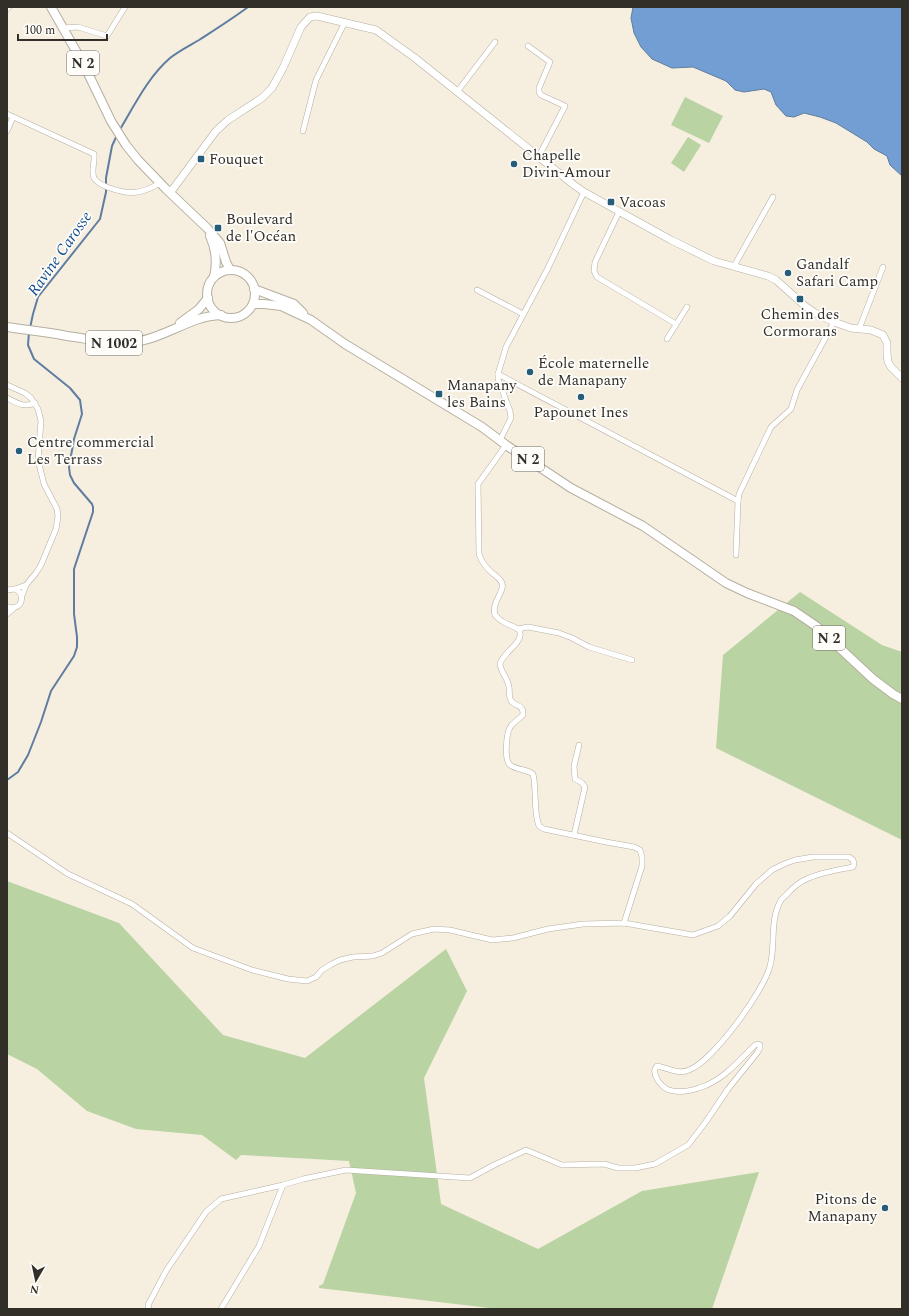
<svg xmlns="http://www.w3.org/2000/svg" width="909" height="1316" font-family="Spectral,serif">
<rect width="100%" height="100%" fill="#f6efe0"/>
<!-- green -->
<g fill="#bad3a3">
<path d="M 685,97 L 723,116 L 709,143 L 671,125 Z"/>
<path d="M 688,137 L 701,145 L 684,172 L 671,163 Z"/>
<path d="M 800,592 L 882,645 L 902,652 L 902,840 L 716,748 L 723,655 Z"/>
<path d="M 7,881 L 119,923 L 223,1035 L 305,1058 L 446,949 L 467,991 L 424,1078 L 441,1204 L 538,1249 L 642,1191 L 759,1172 L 712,1309 L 498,1309 L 319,1288 L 319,1286 L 323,1284 L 356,1193 L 349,1161 L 241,1155 L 236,1160 L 202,1135 L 136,1129 L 87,1111 L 37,1069 L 7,1054 Z"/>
</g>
<!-- water -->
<path fill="#729ed3" stroke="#5f7da0" d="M 633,7 L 902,7 L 902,176 L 890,165 L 887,156 L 874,149 L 867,142 L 836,123 L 820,117 L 804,113 L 794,117 L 786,116 L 776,105 L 771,92 L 764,89 L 744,92 L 735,90 L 726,81 L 693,67 L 672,68 L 652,59 L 641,47 L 634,33 L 631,18 Z"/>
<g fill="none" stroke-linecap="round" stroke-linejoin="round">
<!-- stream -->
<g stroke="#5f7da0" stroke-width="2">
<path d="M 119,131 C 134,106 148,77 170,58 C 179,51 189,46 199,40 C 216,29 232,19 248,7"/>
<path d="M 30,328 L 33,314 L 38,297 L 100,219 L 106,192 L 106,178 L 112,146 L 117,135"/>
<path d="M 7,780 L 18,772 L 28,755 L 41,722 L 51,691 L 74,656 L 77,647 L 77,637 L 74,614 L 74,569 L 93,512 L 93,507 L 92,504 L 74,483 L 70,475 L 69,467 L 74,439 L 82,414 L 80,400 L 70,388 L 34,359 L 28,345 L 29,332"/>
</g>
<!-- street casing -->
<g stroke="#b5afa0" stroke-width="6">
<g id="street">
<path d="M 7,9 L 9,7"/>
<path d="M 64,28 L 78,27 L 107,36 L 125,7"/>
<path d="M 528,46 L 550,62 L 539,88 L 539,92 L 541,95 L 565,106 L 539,156"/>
<path d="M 457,92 L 495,42"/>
<path d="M 7,114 L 94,154 C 95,161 91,171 94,178 C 97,183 102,185 107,187 C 128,195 140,195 160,183"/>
<path d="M 7,131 L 13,117"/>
<path d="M 303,131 L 316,80 L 345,22"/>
<path d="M 619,212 L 595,262 L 594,271 L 597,277 L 676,324"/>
<path d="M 734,266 L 773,197"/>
<path d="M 477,290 L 523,314"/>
<path d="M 859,329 L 883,267"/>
<path d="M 667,339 L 687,307"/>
<path d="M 498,374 L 738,501"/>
<path d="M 7,385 L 25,393 L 31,398 L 38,409 L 41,421 L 38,460 L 44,484 L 57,509 L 58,516 L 56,529 L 41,565 L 36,573 L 26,585 L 22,596"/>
<path d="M 7,398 C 17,403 24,408 35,403"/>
<path d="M 500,440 L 511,418 L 510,411 L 498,379 L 498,374 L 506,347 L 548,268 L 584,192"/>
<path d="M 506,445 L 478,484 L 479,554 C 482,564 488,570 496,576 C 498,578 501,580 502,583 C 505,592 491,602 495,615 C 497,617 500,620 502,621 C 507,625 515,626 519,630 C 526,641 502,653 500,664 C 501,673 508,678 509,687 C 510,692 508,698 512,702 C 519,708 523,704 523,715 C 519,719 514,722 511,726 C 506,732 504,760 510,765 C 517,770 526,769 533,774 C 537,791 533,810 539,826 L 544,829 L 606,842 L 634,847 L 640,850 L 642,857 L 642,866 L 624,923"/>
<path d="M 736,555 L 738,501 L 739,494 L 771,427 L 791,409 L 797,390 L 834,322"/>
<path d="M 7,590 L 15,589 L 26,585"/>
<path d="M 7,607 L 14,608 C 24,604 24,594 15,589"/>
<path d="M 7,614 L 14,608"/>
<path d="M 518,629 L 528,627 L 559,633 L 572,638 L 589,647 L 632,660"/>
<path d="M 7,833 L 68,874 L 132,904 L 193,948 L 252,970 L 288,979 L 307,981 L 316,977 L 322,970 L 332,964 L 340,960 L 353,957 L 373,956 L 382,953 L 412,934 L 434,929 L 450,930 L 492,940 L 513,938 L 548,929 L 583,924 L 624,923 L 693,935 L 718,926 L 730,916 L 756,884 L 772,870 L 784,864 L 795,860 L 813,857 L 849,857 L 853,860 L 854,864 L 853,867 C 837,870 811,874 798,884 C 795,886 792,889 789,892 C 787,895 783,897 781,900 C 769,921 776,945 770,966 C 764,991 713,1061 689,1070 C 678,1075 668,1068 657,1066 C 650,1073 661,1087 669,1090 C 678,1093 690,1091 699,1088 C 722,1081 738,1062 755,1045 L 758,1044 L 760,1045 L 760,1048 L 757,1053 L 728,1089 L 705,1123 L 688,1145 L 655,1164 L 635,1168 L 618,1168 L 604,1164 L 562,1165 L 526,1150 L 494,1165 L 470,1178 L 346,1170 L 303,1179 L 283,1185 L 221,1199 L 206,1212 L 166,1271 L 148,1305 L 149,1309"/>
<path d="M 574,835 L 585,787 L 582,783 L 575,779 L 574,766 L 579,745"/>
<path d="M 221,1309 L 259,1246 L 283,1185"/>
</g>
</g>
<!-- secondary casing -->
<g stroke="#b5afa0" stroke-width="8">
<path id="secondary" d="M 170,193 L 216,131 L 228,120 L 262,98 L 272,88 L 283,68 L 301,27 L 310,17 L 317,16 L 376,30 L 415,58 L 574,185 L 584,192 L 671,240 L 714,261 L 768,276 L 776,280 L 805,306 L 815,313 L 834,322 L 851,328 L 871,330 L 883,335 L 887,343 L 887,353 L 888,362 L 891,367 L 902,378"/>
</g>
<!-- primary casing -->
<g stroke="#b5afa0" stroke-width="10">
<g id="primary">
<path d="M 51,7 L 84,65 L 111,121 L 126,145 L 138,160 L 166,189 L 207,228 L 220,243 L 226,262 L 230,270"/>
<path d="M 210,236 C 216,249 217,264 214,277"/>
<circle cx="231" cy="294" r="24"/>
<path d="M 254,289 L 294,304 L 303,313"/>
<path d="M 253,304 L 264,304 L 281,306 L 311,320 L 345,344 L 482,427 L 506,445 L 571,488 L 643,526 L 726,583 L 747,593 L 794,611 L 816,626 L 873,679 L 893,694 L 902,699"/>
<path d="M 180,323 L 199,309 L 208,298"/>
<path d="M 7,327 C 27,330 47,332 67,336 C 91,339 116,346 140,341 C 168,336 191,316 221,315"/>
</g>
</g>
<!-- street -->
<use href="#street" stroke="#fff" stroke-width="5"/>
<!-- secondary -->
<use href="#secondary" stroke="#fff" stroke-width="7"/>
<!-- primary -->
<use href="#primary" stroke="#fff" stroke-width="8"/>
</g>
<!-- markers -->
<g fill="#265d78" stroke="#fefdfa" stroke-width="1.5">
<rect x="197" y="155" width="8" height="8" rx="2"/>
<circle cx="514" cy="164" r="4"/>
<rect x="607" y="198" width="8" height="8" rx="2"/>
<rect x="214" y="224" width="8" height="8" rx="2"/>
<circle cx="788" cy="273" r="4"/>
<rect x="796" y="295" width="8" height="8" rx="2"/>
<circle cx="530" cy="372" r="4"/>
<rect x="435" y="390" width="8" height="8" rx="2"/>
<circle cx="581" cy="397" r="4"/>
<circle cx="19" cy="451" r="4"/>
<circle cx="885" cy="1208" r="4"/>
</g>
<g text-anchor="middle" stroke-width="3.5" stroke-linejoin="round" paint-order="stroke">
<!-- shield labels -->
<g fill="#fefdfa" stroke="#6f6d68" stroke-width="1">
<rect x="67" y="51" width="32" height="24" rx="3"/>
<rect x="86" y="331" width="56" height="24" rx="3"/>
<rect x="512" y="447" width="32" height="24" rx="3"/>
<rect x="813" y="626" width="32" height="24" rx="3"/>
</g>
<g font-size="14" font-weight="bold" fill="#322f29">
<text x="83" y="68">N 2</text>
<text x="114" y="348">N 1002</text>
<text x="528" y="464">N 2</text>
<text x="829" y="643">N 2</text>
</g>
<!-- poi labels -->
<g font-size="15" fill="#322f29" stroke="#fefdfa" text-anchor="start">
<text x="522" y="160">Chapelle<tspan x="522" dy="17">Divin-Amour</tspan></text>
<text x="209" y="164">Fouquet</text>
<text x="619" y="207">Vacoas</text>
<text x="226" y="224">Boulevard<tspan x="226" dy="17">de l'Océan</tspan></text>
<text x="796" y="269">Gandalf<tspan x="796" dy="17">Safari Camp</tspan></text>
<text x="800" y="319" text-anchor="middle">Chemin des<tspan x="800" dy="17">Cormorans</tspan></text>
<text x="538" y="368">École maternelle<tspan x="538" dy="17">de Manapany</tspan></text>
<text x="447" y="390">Manapany<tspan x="447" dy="17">les Bains</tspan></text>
<text x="581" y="417" text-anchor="middle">Papounet Ines</text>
<text x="27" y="447">Centre commercial<tspan x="27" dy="17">Les Terrass</tspan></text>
<text x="877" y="1204" text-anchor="end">Pitons de<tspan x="877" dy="17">Manapany</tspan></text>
</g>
<!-- water labels -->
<g font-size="16" font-style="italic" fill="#104e8e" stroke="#fefdfa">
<text transform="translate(59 253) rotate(-55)" y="6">Ravine Carosse</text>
</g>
</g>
<!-- border -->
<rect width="909" height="1316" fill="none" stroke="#322f29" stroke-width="16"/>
<!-- north arrow -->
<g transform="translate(36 1280) rotate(189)" stroke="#fefdfa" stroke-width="3" paint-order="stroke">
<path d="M0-3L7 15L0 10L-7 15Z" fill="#322f29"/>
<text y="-6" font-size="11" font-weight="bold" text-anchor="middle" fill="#322f29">N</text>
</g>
<!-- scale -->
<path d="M18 34v6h89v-6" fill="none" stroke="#322f29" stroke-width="2"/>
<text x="24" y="34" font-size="12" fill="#322f29" stroke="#fefdfa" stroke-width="3" paint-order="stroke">100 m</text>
</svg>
